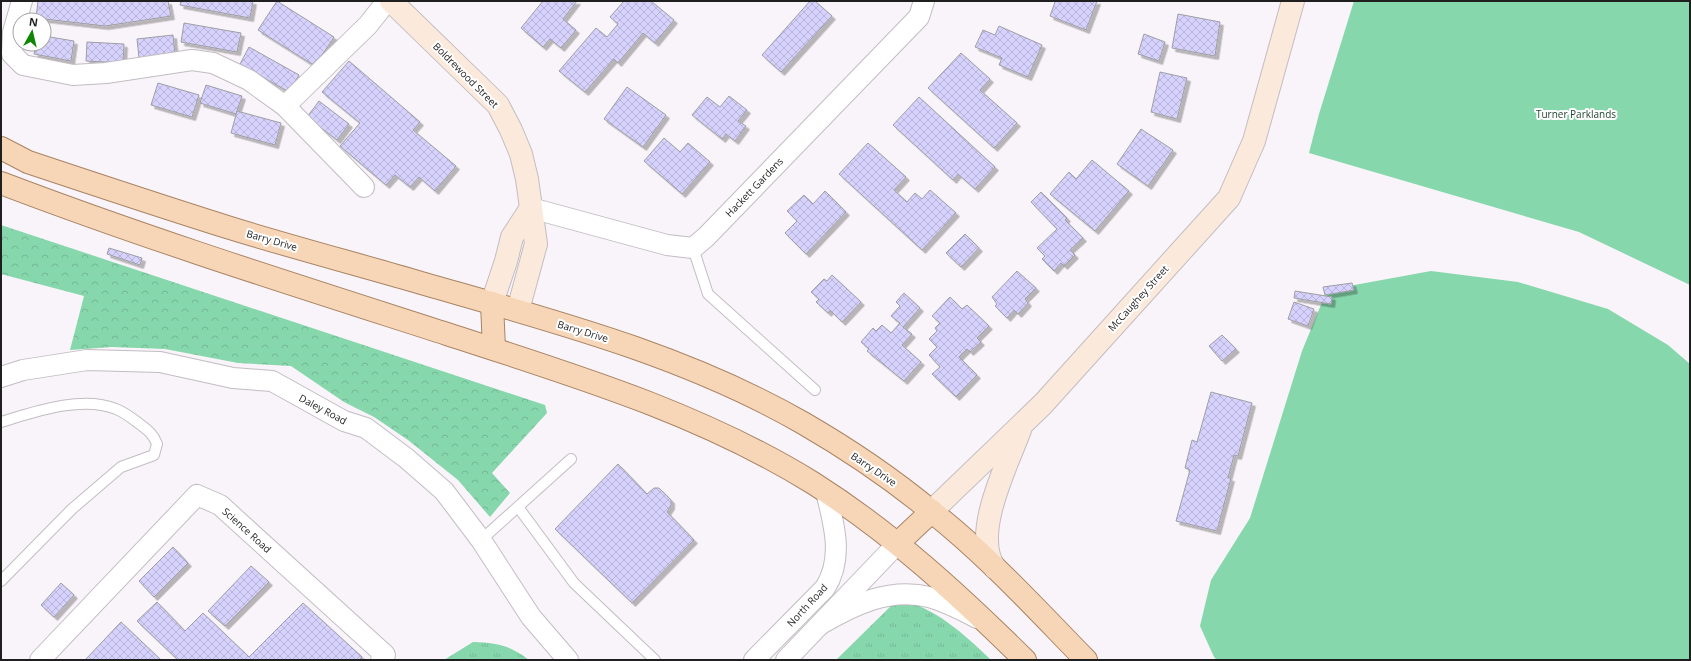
<svg xmlns="http://www.w3.org/2000/svg" width="1691" height="661" font-family="'Open Sans',sans-serif">
<defs>
<pattern id="grass-tufts" width="24" height="20" patternUnits="userSpaceOnUse"><rect width="24" height="20" fill="#87d7ad"/><path d="M3 7l-1-3M5 7V3M7 7l1-3M15 17l-1-3M17 17v-4M19 17l1-3" fill="none" stroke="#74b895"/></pattern>
<pattern id="forest-crowns" width="20" height="18" patternUnits="userSpaceOnUse"><rect width="20" height="18" fill="#87d7ad"/><path d="M2 6a3 3 0 1 1 6 0M12 15a3 3 0 1 1 6 0" fill="none" stroke="#74b895"/></pattern>
<pattern id="building-cross-hatch" width="8" height="8" patternUnits="userSpaceOnUse"><rect width="8" height="8" fill="#d6d2fd"/><path d="M0 0l8 8M0 8l8-8" fill="none" stroke="#b7b4d9"/></pattern>
<filter id="shadow"><feDropShadow dx="3.5" dy="3.5" stdDeviation="0" flood-color="#0004"/></filter>
</defs>
<rect width="100%" height="100%" fill="#f9f4f9"/>
<!-- grass -->
<g fill="url(#grass-tufts)">
<path d="M 898,599 C 935,607 965,635 991,660 L 836,660 Z"/>
<path d="M 473,642 C 498,643 509,645 529,660 L 444,660 Z"/>
</g>
<!-- forest -->
<path fill="url(#forest-crowns)" d="M 1,225 L 545,405 L 547,413 L 492,473 L 510,493 L 490,517 L 458,480 L 408,440 L 374,417 L 344,402 L 291,366 L 238,363 L 165,349 L 112,347 L 70,350 L 84,296 L 1,274 Z"/>
<!-- green -->
<g fill="#87d7ad">
<path d="M 1354,1 L 1690,1 L 1690,285 L 1579,232 L 1309,153 L 1319,114 Z"/>
<path d="M 1431,271 L 1518,282 L 1608,309 L 1668,345 L 1690,364 L 1690,660 L 1217,660 L 1214,657 L 1200,626 L 1211,580 L 1250,518 L 1302,351 L 1327,290 Z"/>
</g>
<!-- building -->
<g fill="url(#building-cross-hatch)" stroke="#9e9ea4" filter="url(#shadow)">
<path d="M 38,1 L 168,1 L 171,16 L 105,26 L 36,18 Z"/>
<path d="M 181,1 L 253,1 L 250,18 L 180,5 Z"/>
<path d="M 277,1 L 334,37 L 315,66 L 258,30 Z"/>
<path d="M 543,1 L 577,1 L 563,19 L 576,30 L 561,48 L 550,39 L 543,47 L 521,28 Z"/>
<path d="M 624,1 L 651,1 L 674,20 L 655,43 L 643,33 L 618,63 L 614,59 L 585,92 L 559,71 L 596,28 L 607,37 L 618,24 L 610,17 Z"/>
<path d="M 810,1 L 815,1 L 832,16 L 781,72 L 762,55 Z"/>
<path d="M 1052,1 L 1097,1 L 1086,30 L 1050,16 L 1055,2 Z"/>
<path d="M 1178,14 L 1220,22 L 1215,56 L 1172,48 Z"/>
<path d="M 184,23 L 241,33 L 237,52 L 181,42 Z"/>
<path d="M 999,26 L 1042,45 L 1028,77 L 999,65 L 1002,58 L 975,47 L 983,30 L 995,35 Z"/>
<path d="M 1144,34 L 1165,42 L 1159,61 L 1138,54 Z"/>
<path d="M 173,35 L 175,55 L 139,58 L 137,39 Z"/>
<path d="M 44,36 L 74,41 L 71,61 L 34,54 L 36,44 L 44,44 Z"/>
<path d="M 87,42 L 124,44 L 123,63 L 86,61 Z"/>
<path d="M 249,47 L 299,75 L 289,92 L 240,64 Z"/>
<path d="M 961,53 L 990,79 L 980,90 L 1017,123 L 994,148 L 928,88 Z"/>
<path d="M 349,61 L 420,122 L 413,130 L 456,166 L 435,191 L 419,177 L 410,187 L 395,175 L 386,185 L 340,146 L 360,123 L 322,92 Z"/>
<path d="M 1160,72 L 1187,78 L 1177,119 L 1151,112 Z"/>
<path d="M 158,83 L 199,95 L 192,117 L 151,105 Z"/>
<path d="M 206,85 L 242,96 L 236,114 L 200,103 Z"/>
<path d="M 627,87 L 666,115 L 643,147 L 604,119 Z"/>
<path d="M 729,96 L 747,110 L 738,121 L 746,126 L 735,141 L 726,134 L 722,139 L 692,115 L 707,97 L 720,107 Z"/>
<path d="M 919,97 L 995,167 L 975,189 L 958,174 L 953,180 L 893,125 Z"/>
<path d="M 319,101 L 349,124 L 337,140 L 307,117 Z"/>
<path d="M 237,111 L 281,123 L 275,145 L 231,133 Z"/>
<path d="M 1141,129 L 1173,150 L 1148,186 L 1117,164 Z"/>
<path d="M 664,138 L 680,152 L 688,143 L 710,162 L 682,194 L 644,161 Z"/>
<path d="M 868,143 L 906,177 L 894,190 L 907,202 L 915,193 L 922,199 L 930,190 L 956,213 L 922,250 L 839,174 Z"/>
<path d="M 1092,160 L 1129,191 L 1095,231 L 1050,194 L 1069,172 L 1076,179 Z"/>
<path d="M 825,191 L 846,212 L 806,254 L 785,233 L 797,221 L 787,211 L 804,195 L 813,204 Z"/>
<path d="M 1041,192 L 1067,218 L 1065,220 L 1083,238 L 1070,250 L 1075,255 L 1064,266 L 1061,263 L 1054,271 L 1042,259 L 1045,256 L 1037,248 L 1057,229 L 1031,202 Z"/>
<path d="M 965,234 L 979,248 L 961,267 L 946,253 Z"/>
<path d="M 109,248 L 142,258 L 140,265 L 107,254 Z"/>
<path d="M 1017,271 L 1036,288 L 1025,299 L 1028,303 L 1018,314 L 1014,310 L 1007,318 L 995,306 L 997,304 L 992,297 Z"/>
<path d="M 832,275 L 861,302 L 842,322 L 830,310 L 828,313 L 816,302 L 819,299 L 811,292 L 824,279 L 827,281 Z"/>
<path d="M 1352,283 L 1354,290 L 1325,295 L 1323,287 Z"/>
<path d="M 1295,291 L 1332,297 L 1331,304 L 1294,298 Z"/>
<path d="M 904,293 L 920,308 L 903,327 L 912,334 L 902,345 L 921,362 L 904,381 L 867,351 L 869,349 L 861,342 L 873,328 L 876,331 L 882,325 L 891,333 L 900,323 L 891,316 L 900,306 L 896,302 Z"/>
<path d="M 950,297 L 962,309 L 967,305 L 989,326 L 977,338 L 981,342 L 970,352 L 967,349 L 959,357 L 977,375 L 956,397 L 932,374 L 940,367 L 929,355 L 937,347 L 929,339 L 937,331 L 935,328 L 940,323 L 932,316 Z"/>
<path d="M 1294,302 L 1314,309 L 1308,326 L 1288,319 Z"/>
<path d="M 1222,335 L 1236,349 L 1222,361 L 1209,346 Z"/>
<path d="M 1211,392 L 1252,403 L 1238,456 L 1234,455 L 1228,478 L 1231,478 L 1217,531 L 1176,521 L 1190,470 L 1185,468 L 1192,440 L 1197,442 Z"/>
<path d="M 618,464 L 647,494 L 654,488 L 659,488 L 671,500 L 671,506 L 667,512 L 694,540 L 632,603 L 555,529 Z"/>
<path d="M 173,547 L 188,563 L 154,597 L 139,581 Z"/>
<path d="M 251,566 L 269,582 L 225,626 L 208,611 Z"/>
<path d="M 61,583 L 74,595 L 54,617 L 41,605 Z"/>
<path d="M 157,602 L 185,631 L 203,613 L 249,657 L 303,603 L 362,657 L 359,660 L 178,660 L 137,621 Z"/>
<path d="M 121,622 L 161,660 L 85,660 Z"/>
</g>
<g fill="none" stroke-linecap="round" stroke-linejoin="round">
<!-- lane casing -->
<g stroke="#c2bdc2" stroke-width="12">
<g id="lane">
<path d="M 693,248 L 708,294 L 815,390"/>
<path d="M 1,422 C 34,412 82,395 116,409 C 124,412 130,417 137,422 C 146,429 153,433 157,444 L 154,455 L 121,467 L 72,509 L 1,581"/>
<path d="M 518,507 L 574,583 L 655,660"/>
<path d="M 481,540 L 571,459"/>
</g>
</g>
<!-- street casing -->
<g stroke="#c2bdc2" stroke-width="22">
<g id="street">
<path d="M 22,1 L 13,32 L 12,54 L 23,65 L 73,75 L 106,73 L 192,60 L 213,63 L 249,80 L 285,106 L 364,187"/>
<path d="M 285,106 L 368,25 L 387,1"/>
<path d="M 531,208 L 667,245 L 693,248 L 706,237 L 919,17 L 924,1"/>
<path d="M 1,377 L 23,370 L 87,360 L 160,362 L 233,378 L 272,381 L 344,421 L 366,428 L 406,458 L 444,491 L 481,540 L 531,617 L 568,660"/>
<path d="M 821,624 C 853,605 890,587 929,597 C 946,602 962,610 977,618"/>
<path d="M 40,660 L 197,495 L 220,505 L 385,655 L 381,660"/>
<path d="M 754,660 L 825,588 C 844,558 834,524 826,492"/>
<path d="M 786,660 L 898,543"/>
</g>
</g>
<!-- secondary casing -->
<g stroke="#c2bdc2" stroke-width="24">
<g id="secondary">
<path d="M 391,1 L 498,105 L 511,130 L 521,154 L 527,179 L 536,244 L 518,310"/>
<path d="M 492,303 L 506,261 L 512,237 L 531,208"/>
<path d="M 932,511 L 1043,404 L 1229,198 L 1254,141 L 1293,1"/>
<path d="M 995,568 C 971,535 1007,465 1020,430"/>
</g>
</g>
<!-- primary casing -->
<g stroke="#a88464" stroke-width="24">
<g id="primary">
<path d="M 1,148 L 28,162 C 94,184 160,206 227,227 C 288,246 349,262 411,280 C 545,319 681,353 803,423 C 848,449 891,478 931,511 C 987,555 1036,609 1086,660"/>
<path d="M 1,183 C 148,239 298,286 447,334 C 573,375 700,413 813,483 C 892,533 959,595 1025,660"/>
<path d="M 492,303 L 494,349"/>
<path d="M 898,543 L 932,511"/>
</g>
</g>
<!-- lane -->
<use href="#lane" stroke="#fff" stroke-width="10"/>
<!-- street -->
<use href="#street" stroke="#fff" stroke-width="20"/>
<!-- secondary -->
<use href="#secondary" stroke="#fbeadc" stroke-width="22"/>
<!-- primary -->
<use href="#primary" stroke="#f7d6b8" stroke-width="22"/>
</g>
<g text-anchor="middle" stroke-width="4" stroke-linejoin="round" paint-order="stroke">
<!-- street labels -->
<g font-size="10" fill="#201f20" stroke="#fff">
<text transform="translate(466 75) rotate(45)" y="4">Boldrewood Street</text>
<text transform="translate(754 187) rotate(-46)" y="4">Hackett Gardens</text>
<text transform="translate(272 240) rotate(16)" y="4">Barry Drive</text>
<text transform="translate(1138 298) rotate(-48)" y="4">McCaughey Street</text>
<text transform="translate(583 331) rotate(17)" y="4">Barry Drive</text>
<text transform="translate(323 409) rotate(28)" y="4">Daley Road</text>
<text transform="translate(874 469) rotate(34)" y="4">Barry Drive</text>
<text transform="translate(247 530) rotate(42)" y="4">Science Road</text>
<text transform="translate(807 605) rotate(-47)" y="4">North Road</text>
</g>
<!-- park labels -->
<g font-size="10" fill="#1b3e2d" stroke="#fff">
<text x="1576" y="118">Turner Parklands</text>
</g>
</g>
<!-- border -->
<rect width="1691" height="661" fill="none" stroke="#201f20" stroke-width="4"/>
<!-- north arrow -->
<g transform="translate(32 32) rotate(8)"><circle r="19" fill="#ffffff" stroke="#a6a5a6"/>
<path d="M0-3L7 15L0 10L-7 15Z" fill="#0e8603"/>
<text y="-6" font-size="11" font-weight="bold" text-anchor="middle" fill="#201f20">N</text>
</g>
</svg>
